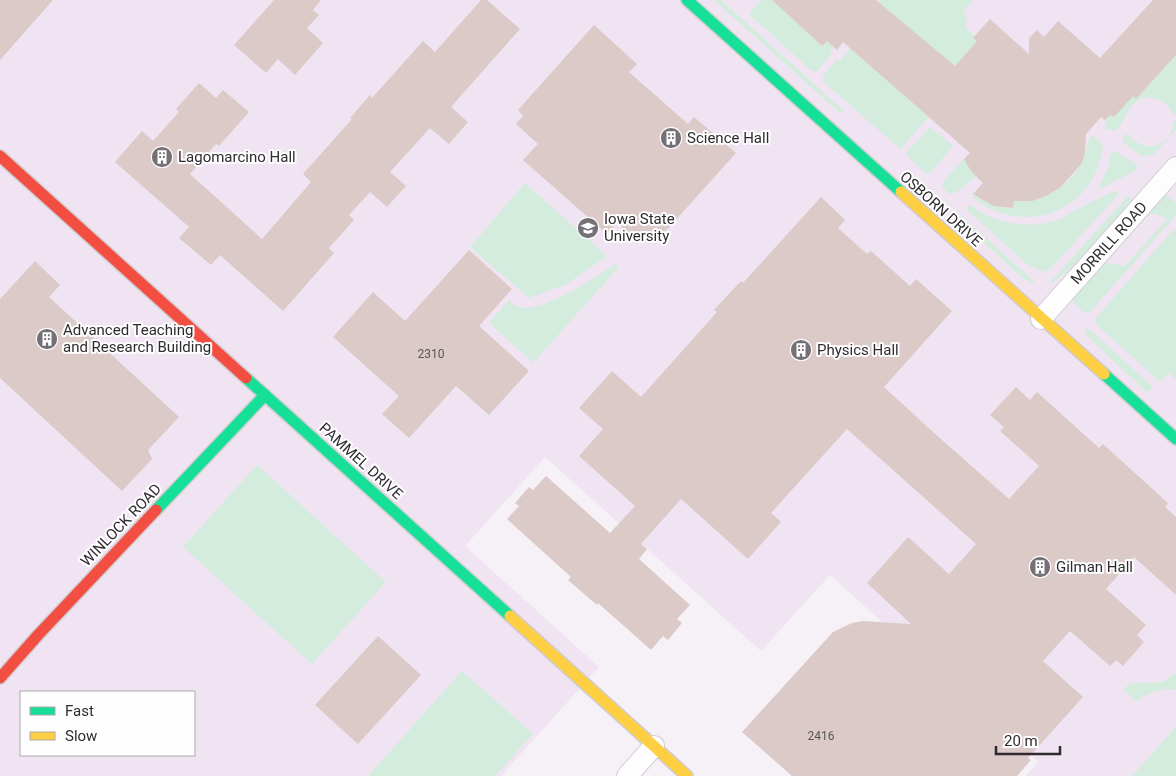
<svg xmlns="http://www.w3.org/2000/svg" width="1176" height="776" font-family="Roboto,sans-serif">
<rect width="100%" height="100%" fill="#f6f0f7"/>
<!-- built -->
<path fill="#f0e4f2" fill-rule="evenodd" d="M 0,0 L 1176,0 L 1176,776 L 1026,776 L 1038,762 L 830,575 L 761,651 L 545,457 L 465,546 L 599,667 L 501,776 L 0,776 ZM 21,692 L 194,692 L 194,755 L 21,755 Z"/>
<!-- green -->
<g fill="#d3ecde">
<path d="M 714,0 L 721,0 L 844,111 L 840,113 Z"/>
<path d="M 761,0 L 772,0 L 822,46 L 827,41 L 834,47 L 829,52 L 832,54 L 817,71 L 812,71 L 750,15 L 751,12 Z"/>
<path d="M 880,0 L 973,0 L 963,11 C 967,16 967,21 966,28 L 975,36 L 973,38 L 977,41 L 955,66 L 878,2 Z"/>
<path d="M 851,48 L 930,116 L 900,149 L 823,81 L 823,76 L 837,59 L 840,61 Z"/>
<path d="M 1176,55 L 1176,114 L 1173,115 C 1170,107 1164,101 1156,99 C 1130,92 1129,117 1116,131 L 1104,128 L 1107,123 L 1105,120 L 1110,115 L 1114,117 L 1133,96 L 1137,98 Z"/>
<path d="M 1174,121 L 1176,121 L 1176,130 L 1153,155 L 1141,156 L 1123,142 L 1123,136 L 1128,134 C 1144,155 1171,148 1174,121 Z"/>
<path d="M 930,127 L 953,146 L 931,172 L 927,174 L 905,154 Z"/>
<path d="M 1092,135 L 1103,144 C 1097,212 1024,238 973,198 L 973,194 L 993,206 L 1012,208 L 1014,201 C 1043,200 1066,191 1081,163 C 1087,152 1084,146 1092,135 Z"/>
<path d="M 1114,150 L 1137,165 L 1138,169 L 1101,189 L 1099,188 L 1110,163 L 1110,156 Z"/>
<path d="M 964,159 L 976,176 L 957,192 L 949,194 L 942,186 L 945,179 Z"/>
<path d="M 525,183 L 607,256 L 565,285 L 529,298 L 470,247 Z"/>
<path d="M 1115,191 L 1117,192 L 1117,196 L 1051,268 L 1043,272 L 1028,265 L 965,208 L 971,205 C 991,224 1034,230 1060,219 C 1067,216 1073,211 1080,208 C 1092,202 1103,196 1115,191 Z"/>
<path d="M 1163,193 L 1176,203 L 1176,215 L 1090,312 L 1084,313 L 1072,300 L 1074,293 L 1102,262 L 1125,266 L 1168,218 L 1146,212 Z"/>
<path d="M 1128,196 L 1133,200 L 1070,269 L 1052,283 L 1052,280 Z"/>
<path d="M 959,216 L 961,216 L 1034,281 L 1033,284 L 1024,279 L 957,219 Z"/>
<path d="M 1176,230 L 1176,379 L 1169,373 L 1160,382 L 1096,324 L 1095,319 L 1172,231 Z"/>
<path d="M 616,264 L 619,267 L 533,363 L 489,323 L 509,300 C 511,302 515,306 518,307 C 543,314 595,277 616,264 Z"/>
<path d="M 1086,329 L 1089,329 L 1153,387 L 1147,393 L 1084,333 Z"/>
<path d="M 257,465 L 386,582 L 312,664 L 183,547 Z"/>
<path d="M 462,671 L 533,734 L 495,776 L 368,776 Z"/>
<path d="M 1174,673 L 1176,675 L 1176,690 C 1162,687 1147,693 1136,701 L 1123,690 L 1129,684 L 1133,683 L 1163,682 Z"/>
<path d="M 1176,727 L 1176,776 L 1132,776 L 1175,728 Z"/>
</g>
<!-- building -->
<g fill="#dbcac7">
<path d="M 0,0 L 53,0 L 0,60 Z"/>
<path d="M 274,0 L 321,0 L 313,10 L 319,15 L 307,28 L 323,43 L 295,75 L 278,59 L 266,73 L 234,45 Z"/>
<path d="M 481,0 L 487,0 L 520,29 L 451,107 L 468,122 L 449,144 L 430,128 L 390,172 L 406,186 L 387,207 L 370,192 L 349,215 L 354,220 L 329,248 L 334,253 L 283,311 L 220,255 L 211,265 L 179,238 L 189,227 L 115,162 L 142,131 L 153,141 L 179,112 L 176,109 L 199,83 L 216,98 L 223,90 L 249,112 L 219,146 L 216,144 L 190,174 L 262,239 L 311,182 L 303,174 L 352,119 L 350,118 L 370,95 L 372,98 L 423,41 L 435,52 Z"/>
<path d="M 772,0 L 876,0 L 955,66 L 977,41 L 973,38 L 990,19 L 1029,54 L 1029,38 L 1037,30 L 1044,37 L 1058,21 L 1100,58 L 1153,0 L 1176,0 L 1176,55 L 1136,99 L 1133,96 L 1114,117 L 1110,115 L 1105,120 L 1101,117 L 1086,134 L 1085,152 L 1082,163 L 1061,187 L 1046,196 L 1032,201 L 1014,201 L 1013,208 L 993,206 L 973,194 L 983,183 L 971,171 L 964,159 L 970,153 L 843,42 L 837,50 L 827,41 L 822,46 Z"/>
<path d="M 594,25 L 637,64 L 629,72 L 688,124 L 694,117 L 736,153 L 663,234 L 656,227 L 641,243 L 617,223 L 607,234 L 523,160 L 538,144 L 516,124 L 523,116 L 518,110 Z"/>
<path d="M 821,197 L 845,220 L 838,228 L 867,254 L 871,251 L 910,286 L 916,279 L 952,311 L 884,387 L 933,432 L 1009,499 L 1039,466 L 1000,431 L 1004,427 L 990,415 L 1016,387 L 1030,400 L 1037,392 L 1099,448 L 1103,444 L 1168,503 L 1165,507 L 1176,517 L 1176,595 L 1134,557 L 1106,589 L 1146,625 L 1137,635 L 1144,642 L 1123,666 L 1116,660 L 1110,666 L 1070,631 L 1043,661 L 1083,697 L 1028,758 L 1031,760 L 1017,776 L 792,776 L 742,732 L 833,632 L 852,623 L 863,621 L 911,624 L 867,583 L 908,537 L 949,574 L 976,544 L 847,429 L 771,513 L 781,522 L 748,559 L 681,499 L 641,544 L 647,549 L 639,559 L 690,605 L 677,619 L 682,623 L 668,640 L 663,636 L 651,650 L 598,603 L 597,605 L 568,580 L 571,577 L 507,519 L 519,506 L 515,503 L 529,487 L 533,490 L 546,476 L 610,533 L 635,506 L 579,456 L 603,429 L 579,408 L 612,371 L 641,397 L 717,312 L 714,310 L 741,281 L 743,283 Z"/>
<path d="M 469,250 L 512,289 L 479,326 L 529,371 L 489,415 L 456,386 L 409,438 L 382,414 L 399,396 L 333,337 L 373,292 L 405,321 Z"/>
<path d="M 35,261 L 60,285 L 49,297 L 179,417 L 148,450 L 152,459 L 122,491 L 0,378 L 0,299 Z"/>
<path d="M 378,636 L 421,675 L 358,744 L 315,705 Z"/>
</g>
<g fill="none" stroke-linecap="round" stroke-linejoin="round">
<!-- street casing -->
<g stroke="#d1ccd2" stroke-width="22">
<g id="street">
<path d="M 1041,319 L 1176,167"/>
<path d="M 627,776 L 654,746"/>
</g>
</g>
<!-- fast casing -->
<g stroke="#d1ccd2" stroke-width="14">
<g id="fast">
<path d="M 687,0 L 901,192"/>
<path d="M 1104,374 L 1176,439"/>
<path d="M 246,378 L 510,616"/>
<path d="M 156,510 L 265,395"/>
</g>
</g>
<!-- slow casing -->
<g stroke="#d1ccd2" stroke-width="14">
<g id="slow">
<path d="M 901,192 L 1104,374"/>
<path d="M 510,616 L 687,776"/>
</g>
</g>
<!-- jam casing -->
<g stroke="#d1ccd2" stroke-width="14">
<g id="jam">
<path d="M 0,156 L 246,378"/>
<path d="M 0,678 L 38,635 L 156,510"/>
</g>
</g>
<!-- street -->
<use href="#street" stroke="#fefdfe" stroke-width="20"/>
<!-- fast -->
<use href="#fast" stroke="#16e098" stroke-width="11"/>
<!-- slow -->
<use href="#slow" stroke="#ffcf43" stroke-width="11"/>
<!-- jam -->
<use href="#jam" stroke="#f24e42" stroke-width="11"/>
</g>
<!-- icons -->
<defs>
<g id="building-disc" transform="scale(1.125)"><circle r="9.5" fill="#757076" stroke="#fefefe"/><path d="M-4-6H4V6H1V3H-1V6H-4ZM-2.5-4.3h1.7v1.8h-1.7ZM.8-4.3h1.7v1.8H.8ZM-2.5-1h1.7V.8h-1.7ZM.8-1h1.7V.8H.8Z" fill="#fff"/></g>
<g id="university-disc" transform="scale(1.125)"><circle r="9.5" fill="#757076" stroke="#fefefe"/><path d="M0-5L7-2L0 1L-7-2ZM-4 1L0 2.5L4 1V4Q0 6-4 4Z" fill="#fff"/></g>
</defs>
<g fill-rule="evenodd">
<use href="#building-disc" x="671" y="138"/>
<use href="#building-disc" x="162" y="157"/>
<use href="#university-disc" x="588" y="228"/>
<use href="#building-disc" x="47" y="339"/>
<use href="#building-disc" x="801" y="350"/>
<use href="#building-disc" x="1040" y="567"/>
</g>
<g text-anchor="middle" stroke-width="4" stroke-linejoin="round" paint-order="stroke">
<!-- number labels -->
<g font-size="12" fill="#5a5356">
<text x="431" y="358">2310</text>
<text x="821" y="740">2416</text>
</g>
<!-- poi labels -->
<g font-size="15" fill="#2f2b30" stroke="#fefefe" text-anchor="start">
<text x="687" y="143">Science Hall</text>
<text x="178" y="162">Lagomarcino Hall</text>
<text x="604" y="224">Iowa State<tspan x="604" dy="17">University</tspan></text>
<text x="63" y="335">Advanced Teaching<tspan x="63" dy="17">and Research Building</tspan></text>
<text x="817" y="355">Physics Hall</text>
<text x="1056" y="572">Gilman Hall</text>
</g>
<!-- street labels -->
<g font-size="15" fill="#2f2b30" stroke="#fefefe">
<text transform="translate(941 209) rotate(42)" y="5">OSBORN DRIVE</text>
<text transform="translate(1109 243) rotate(-48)" y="5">MORRILL ROAD</text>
<text transform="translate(361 461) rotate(42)" y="5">PAMMEL DRIVE</text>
<text transform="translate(121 525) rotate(-46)" y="5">WINLOCK ROAD</text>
</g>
</g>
<!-- legend -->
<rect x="20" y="691" width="175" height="65" fill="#fefefe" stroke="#abaaac"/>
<rect x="30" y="707" width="25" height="8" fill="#16e098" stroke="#abaaac"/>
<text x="65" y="716" font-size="15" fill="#2f2b30">Fast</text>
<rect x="30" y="732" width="25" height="8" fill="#ffcf43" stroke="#abaaac"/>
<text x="65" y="741" font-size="15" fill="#2f2b30">Slow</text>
<!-- scale -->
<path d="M996 746v8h64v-8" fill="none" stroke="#2f2b30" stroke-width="2.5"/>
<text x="1004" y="746" font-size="15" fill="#2f2b30" stroke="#fefefe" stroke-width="4" paint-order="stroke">20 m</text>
</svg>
